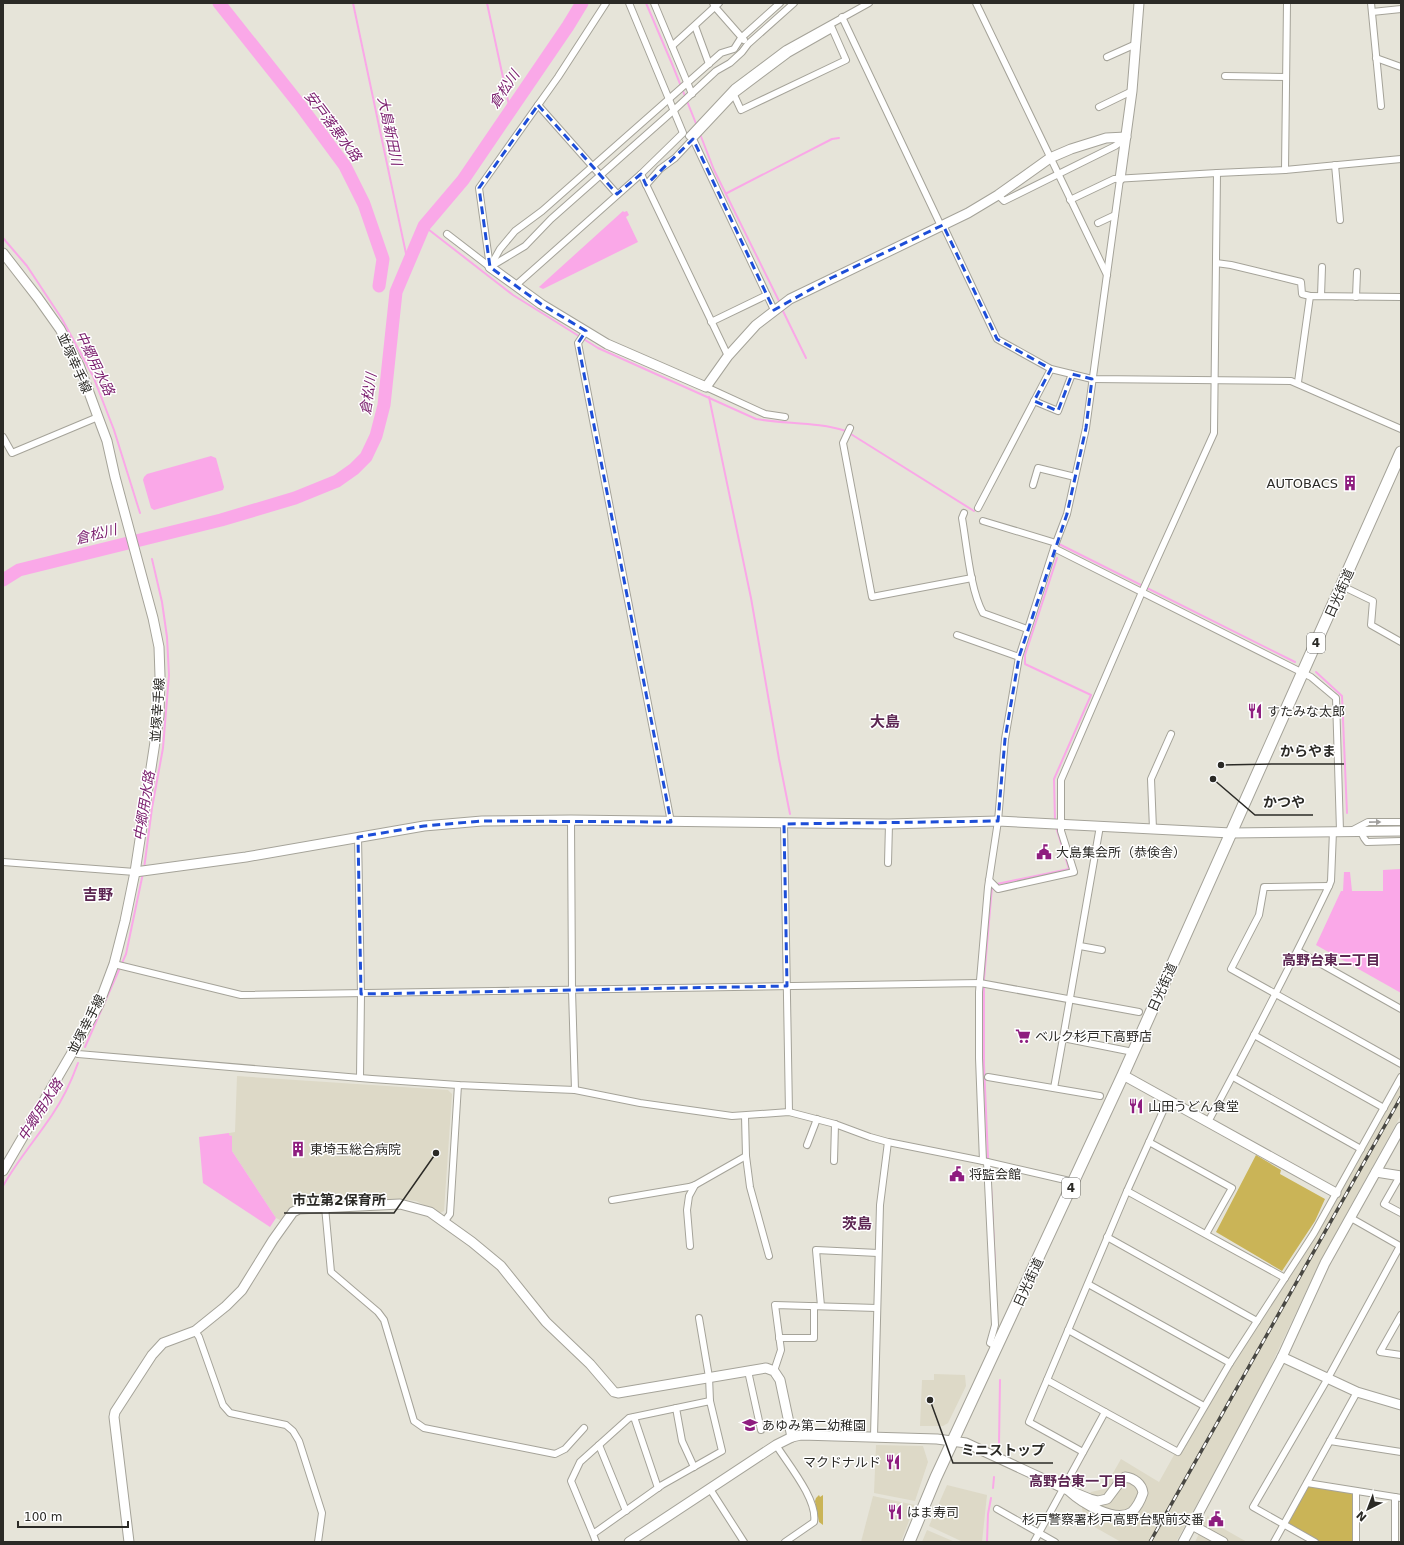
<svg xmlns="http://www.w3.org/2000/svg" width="1404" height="1545" font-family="'DejaVu Sans','Noto Sans JP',sans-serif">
<rect width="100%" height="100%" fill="#e6e4d9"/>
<!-- built -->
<g fill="#ddd9c7">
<path d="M 237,1076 L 448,1090 L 452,1094 L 444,1211 L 440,1213 L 416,1201 L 400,1199 L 379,1199 L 299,1204 L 291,1208 L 280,1220 L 276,1218 L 232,1151 L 232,1136 L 229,1135 L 229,1133 L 235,1132 Z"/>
<path d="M 1401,1084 L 1401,1115 L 1322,1258 L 1253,1403 L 1176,1542 L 1121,1542 L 1084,1521 L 1082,1508 L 1091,1492 L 1104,1489 L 1121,1459 L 1159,1482 L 1174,1455 L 1181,1454 L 1221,1384 L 1302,1259 L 1325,1221 Z"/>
<path d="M 934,1374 L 965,1375 L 966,1386 L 948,1423 L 943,1426 L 920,1426 L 922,1380 L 934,1380 Z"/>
<path d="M 876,1445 L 923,1446 L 928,1462 L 915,1501 L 874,1493 Z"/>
<path d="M 947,1485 L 987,1495 L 982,1542 L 963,1542 L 929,1526 Z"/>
<path d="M 873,1496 L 915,1505 L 901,1542 L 861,1542 Z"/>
<path d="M 1208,1515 L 1210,1521 L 1247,1542 L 1195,1542 Z"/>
<path d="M 927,1530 L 955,1542 L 922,1542 Z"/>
</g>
<!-- green -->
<g fill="#cab457">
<path d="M 1256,1155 L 1281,1170 L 1280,1174 L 1325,1199 L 1315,1221 L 1282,1271 L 1216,1232 Z"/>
<path d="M 1307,1486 L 1356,1491 L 1354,1542 L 1321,1542 L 1289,1524 L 1289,1519 Z"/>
<path d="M 819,1495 L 820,1497 L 823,1495 L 823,1525 L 819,1522 L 815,1501 L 816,1498 Z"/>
</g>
<!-- water -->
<g fill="#faa8e8">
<path d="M 623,211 L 624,212 L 627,211 L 629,215 L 626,217 L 638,242 L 543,289 L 539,287 Z"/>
<path d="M 211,456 L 216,458 L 224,487 L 223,490 L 154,510 L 151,508 L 143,480 L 144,477 L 147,474 Z"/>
<path d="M 1401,869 L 1401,993 L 1316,945 L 1341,891 L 1343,891 L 1344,872 L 1350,872 L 1352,891 L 1383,891 L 1383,870 Z"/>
<path d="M 229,1133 L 229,1135 L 232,1136 L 232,1151 L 276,1218 L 270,1227 L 203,1183 L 199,1137 Z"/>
</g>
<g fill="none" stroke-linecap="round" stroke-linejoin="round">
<!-- stream -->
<g stroke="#faa8e8" stroke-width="2">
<path d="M 353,3 L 408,263"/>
<path d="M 487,3 L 510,110"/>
<path d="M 646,3 C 664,44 681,85 697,126"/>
<path d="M 700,134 L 714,170 L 780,303"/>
<path d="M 727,193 L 832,139 L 839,138"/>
<path d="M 424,226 L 513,295 L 598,348 L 756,419 C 786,424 818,422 846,431 L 974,511"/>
<path d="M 3,238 L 27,266 L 62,319 L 93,376 L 114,430 L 140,513"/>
<path d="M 782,309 L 806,358"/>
<path d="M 709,397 L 751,598 L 779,759 L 790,814"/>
<path d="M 1059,544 L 1295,662"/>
<path d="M 1316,672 L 1342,696 L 1347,813"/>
<path d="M 1055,821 L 1054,779 L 1091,695 L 1025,664 L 1025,655 L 1057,558"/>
<path d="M 144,869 L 152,808 L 163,748 L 169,675 L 167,637 L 162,602 L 152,559"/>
<path d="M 85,1047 L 126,954 L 143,873"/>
<path d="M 3,1186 C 17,1161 36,1139 52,1115 C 63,1099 71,1082 78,1063"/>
<path d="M 995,1266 L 990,1166 L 988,1158 L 984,1065 L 984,979 L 992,887 L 997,884 L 1069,869 L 1056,827"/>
<path d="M 999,1444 L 1000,1380"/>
<path d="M 993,1488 L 994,1477"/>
<path d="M 987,1542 L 988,1514 L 991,1498"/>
</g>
<!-- river -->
<g stroke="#faa8e8" stroke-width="13">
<path d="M 219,3 L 300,105 L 345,166 L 364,204 L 383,259 L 379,286"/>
<path d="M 3,580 L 19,570 L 221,520 L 295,498 L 337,481 L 354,469 L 366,457 L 376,436 L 384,405 L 396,292 L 424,226 L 463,180 L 568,26 L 582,3"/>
</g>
<!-- street casing -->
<g stroke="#a5a399" stroke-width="8">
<g id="street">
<path d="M 654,3 L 692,94"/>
<path d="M 713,3 L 715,7 L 744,40"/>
<path d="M 976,3 L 1107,275"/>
<path d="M 1371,3 L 1381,106"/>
<path d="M 1372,12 L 1401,9"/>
<path d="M 842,17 L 941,226"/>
<path d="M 695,26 L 709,64"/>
<path d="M 672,46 L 719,3"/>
<path d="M 1107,57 L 1136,44"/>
<path d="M 1376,58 L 1401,67"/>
<path d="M 1225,76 L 1286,77"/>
<path d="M 734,95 L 741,110 L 846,60 L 831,26"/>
<path d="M 538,105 L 617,194"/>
<path d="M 1099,107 L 1132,91"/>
<path d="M 689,136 L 734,88 L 786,49 L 869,3"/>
<path d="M 691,137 L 693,139 L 774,310"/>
<path d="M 1335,165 L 1340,220"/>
<path d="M 1285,170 L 1287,3"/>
<path d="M 1217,173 L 1285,170 L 1401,159"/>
<path d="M 641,174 L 728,356"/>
<path d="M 646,185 L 660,169 L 675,158 L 736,93 L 788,54 L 832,29"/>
<path d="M 998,195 L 1004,201 L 1115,146 L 1126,138"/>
<path d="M 1098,223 L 1115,215"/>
<path d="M 943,225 L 997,339 L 1051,369 L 1092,379 L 1291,381 L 1401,429"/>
<path d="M 447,234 L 490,267"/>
<path d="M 1216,263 L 1231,265 L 1301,282 L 1302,294 L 1310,296"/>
<path d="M 491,265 L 500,249 L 515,231 L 542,211 L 721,53 L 734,49 L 741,38 L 780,3"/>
<path d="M 490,267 L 525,246 L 551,219 L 673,111 L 716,71 L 730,63 L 742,52 L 748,44 L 794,3"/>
<path d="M 490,267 L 479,188 L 558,77 L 606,3"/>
<path d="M 515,286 L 641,174 L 683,133 L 629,3"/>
<path d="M 1321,296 L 1322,267"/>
<path d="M 1356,297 L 1357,272"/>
<path d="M 711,322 L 767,295"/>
<path d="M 586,331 L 578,343 L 671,822"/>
<path d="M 1298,382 L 1310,296 L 1401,297"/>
<path d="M 706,387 L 765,414 L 785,417"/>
<path d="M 1034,401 L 1058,411 L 1072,374"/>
<path d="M 850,428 L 843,443 L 872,597 L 972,578"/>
<path d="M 3,437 L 12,453 L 98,417"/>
<path d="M 1033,485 L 1038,468 L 1075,477"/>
<path d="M 978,508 L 1051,369"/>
<path d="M 964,513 L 962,518 C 967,546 970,589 983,613 L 1027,629"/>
<path d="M 983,521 L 1056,543"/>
<path d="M 1054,548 L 1311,677 L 1336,698 L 1340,831"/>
<path d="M 1342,586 L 1373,601 L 1371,625 L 1401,642"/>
<path d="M 957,635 L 1019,657"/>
<path d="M 571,820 L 572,990 L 575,1090"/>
<path d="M 784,824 L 789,1112"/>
<path d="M 1100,826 L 1063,1038 L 1133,1052"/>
<path d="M 1153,829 L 1151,779 L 1171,734"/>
<path d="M 1351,831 L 1368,822 L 1401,822"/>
<path d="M 1361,832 L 1364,838 L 1367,842 L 1401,841"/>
<path d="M 358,837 L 361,994 L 360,1078"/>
<path d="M 3,862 L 135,872"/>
<path d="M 888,863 L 889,824"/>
<path d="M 989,880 L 998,889 L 1074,872 L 1061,831 L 1061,780 L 1142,592 L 1214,433 L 1217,173 L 1114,179 L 1070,200"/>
<path d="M 1329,886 L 1331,881 L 1333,831"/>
<path d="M 1080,946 L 1102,950"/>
<path d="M 1298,951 L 1401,1009"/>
<path d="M 114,964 L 241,995 L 980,983 L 1139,1012"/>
<path d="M 1254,1035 L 1384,1108"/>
<path d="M 73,1051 L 78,1054 L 372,1079 L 458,1085 L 575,1090 L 640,1103 L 732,1116 L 789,1112 L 835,1124 L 870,1137 L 888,1142 L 983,1161 L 1074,1182"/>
<path d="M 988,1077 L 1100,1096"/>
<path d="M 1233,1077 L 1361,1149"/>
<path d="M 1054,1088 L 1063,1038"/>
<path d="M 1208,1122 C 1250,1044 1291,965 1329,886 L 1264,887 L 1259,915 L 1231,969 L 1401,1064"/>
<path d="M 1149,1142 L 1232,1188 L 1206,1234"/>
<path d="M 807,1145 L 817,1119"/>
<path d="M 746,1156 L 750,1187 L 769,1256"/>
<path d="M 834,1161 L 835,1124"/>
<path d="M 983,1161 L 979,1058 L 979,992 L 988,887 L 998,821 L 1005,739 L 1019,657 L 1054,548 L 1067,514 L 1086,428 L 1120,179"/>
<path d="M 987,1162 L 995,1325 L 990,1343 L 997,1347"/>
<path d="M 1400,1176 L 1384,1204 L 1401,1213"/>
<path d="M 1127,1191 L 1285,1278"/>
<path d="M 612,1200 L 689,1187 L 695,1185"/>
<path d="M 325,1207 L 331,1272 L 378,1312 L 384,1320 L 414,1421 L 424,1428 L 555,1454 L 565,1449 L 584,1428"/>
<path d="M 444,1222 L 450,1214 L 458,1085"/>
<path d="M 1107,1237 L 1257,1321"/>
<path d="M 690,1246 L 687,1210 L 689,1196 L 695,1185 L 746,1156 L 745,1116"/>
<path d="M 1088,1284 L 1230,1363"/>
<path d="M 821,1306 L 816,1250 L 878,1253"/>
<path d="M 1401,1315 L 1380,1352 L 1401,1355"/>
<path d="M 699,1318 L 709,1377 L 710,1401"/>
<path d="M 1068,1330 L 1204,1406"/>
<path d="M 195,1331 L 199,1337 L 223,1405 L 230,1413 L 286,1425 L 293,1431 L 299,1441 L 322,1513 L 318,1542"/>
<path d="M 779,1338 L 814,1338 L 814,1306"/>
<path d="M 748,1371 L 761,1430"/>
<path d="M 774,1371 L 781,1350 L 775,1305 L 877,1308"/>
<path d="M 1047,1380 L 1029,1422 L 1083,1452"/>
<path d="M 676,1408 L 682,1441 L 694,1467"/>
<path d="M 1105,1412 L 1047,1380 L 1127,1191 L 1168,1100"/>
<path d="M 634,1417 L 658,1488"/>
<path d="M 874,1436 L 880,1205 L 888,1142"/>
<path d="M 1330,1441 L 1401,1452"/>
<path d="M 599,1445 L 626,1511"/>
<path d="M 776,1445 C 788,1464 818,1500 814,1522 L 785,1542"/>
<path d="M 1307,1483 L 1401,1498"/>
<path d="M 710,1489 L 744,1542"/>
<path d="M 997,1509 L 1055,1542"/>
<path d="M 593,1534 L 662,1485 L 722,1451 L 710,1401 L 629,1418 L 580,1462 L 571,1481 L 593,1534 L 596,1542"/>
<path d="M 1034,1542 L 1105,1412 L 1178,1452 L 1230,1363 L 1314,1233 L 1401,1077"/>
<path d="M 1274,1542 L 1357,1392"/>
<path d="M 1315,1542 L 1253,1507 L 1328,1378 L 1400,1246 L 1351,1218"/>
<path d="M 1356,1542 L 1356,1491"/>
<path d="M 1395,1542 L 1395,1497"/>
</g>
</g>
<!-- secondary casing -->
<g stroke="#a5a399" stroke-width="11">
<g id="secondary">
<path d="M 1120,179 L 1132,91 L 1139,3"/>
<path d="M 3,253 L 38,298 L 60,329 L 79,365 L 98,417 L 107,441 L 115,477 L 153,618 L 159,647 L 160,676 L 159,716 L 135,872 L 125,921 L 114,964 L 99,1004 L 73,1051 L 3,1171"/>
<path d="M 490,267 L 541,304 L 607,344 L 706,387 L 728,356 L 756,325 L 790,299 L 968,213 L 998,195 L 1050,158 L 1071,149 L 1106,138 L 1126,137"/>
<path d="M 135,872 L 246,857 L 424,826 L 482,821 L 571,820 L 889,824 L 998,821 L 1231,833 L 1401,831"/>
<path d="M 1123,1075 L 1336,1193"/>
<path d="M 1376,1172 L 1401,1176"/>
<path d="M 1282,1357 L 1357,1392 L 1401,1405"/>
<path d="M 1192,1525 L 1223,1542"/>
<path d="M 129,1542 L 114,1417 L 115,1412 L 152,1355 L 163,1343 L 195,1331 L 226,1306 L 242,1290 L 273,1240 L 293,1212 L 299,1209 L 400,1204 L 430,1212 L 472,1242 L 501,1266 L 546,1322 L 590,1364 L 614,1392 L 618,1393 L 766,1368 L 774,1371 L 780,1380 L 792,1437"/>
<path d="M 629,1542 L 776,1445 L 792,1437 L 801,1435 L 937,1439 L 966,1443 L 1063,1488 L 1090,1499 L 1098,1501 L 1107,1499 L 1119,1483 L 1125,1477 C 1134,1478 1142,1484 1143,1493 C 1141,1499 1137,1507 1132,1512 C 1115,1524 1081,1502 1069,1491"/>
<path d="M 1183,1542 L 1282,1357 L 1325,1263 L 1401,1127"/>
</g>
</g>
<!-- highway casing -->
<g stroke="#a5a399" stroke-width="13">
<path id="highway" d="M 909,1542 L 936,1477 L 1123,1075 L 1401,452"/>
</g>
<!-- street -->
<use href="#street" stroke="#fff" stroke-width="6"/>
<!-- secondary -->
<use href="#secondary" stroke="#fff" stroke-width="9"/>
<!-- highway -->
<use href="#highway" stroke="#fff" stroke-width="11"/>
<!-- rail casing -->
<g stroke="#494843" stroke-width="3.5">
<path id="rail" d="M 1150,1542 L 1401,1097"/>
</g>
<!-- rail -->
<use href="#rail" stroke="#fff" stroke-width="2" stroke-dasharray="6" stroke-linecap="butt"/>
</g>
<!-- one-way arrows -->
<defs><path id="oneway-solid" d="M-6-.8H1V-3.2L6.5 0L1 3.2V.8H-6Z"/></defs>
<use fill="#a09f9d" href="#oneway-solid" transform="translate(1375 822) rotate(-1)"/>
<!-- marked area -->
<path fill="none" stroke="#1d4ed8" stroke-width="3" stroke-dasharray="8 5" stroke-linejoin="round" d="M 538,105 L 617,194 L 641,174 L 646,185 L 693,139 L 774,310 L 831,278 L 943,225 L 997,339 L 1051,369 L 1034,401 L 1058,411 L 1072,374 L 1092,379 L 1086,428 L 1067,514 L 1019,657 L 1005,739 L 998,821 L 784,824 L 787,986 L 361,994 L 358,837 L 424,826 L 482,821 L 671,822 L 578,343 L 586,331 L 541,304 L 490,267 L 479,188 Z"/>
<!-- icons -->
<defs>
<g id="building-bare" transform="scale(1.2)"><path d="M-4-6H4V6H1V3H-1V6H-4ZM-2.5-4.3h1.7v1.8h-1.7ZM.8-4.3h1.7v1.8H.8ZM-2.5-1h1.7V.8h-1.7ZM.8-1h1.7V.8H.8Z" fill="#8e1d7f" stroke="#fff" stroke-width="2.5" paint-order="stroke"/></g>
<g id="restaurant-bare" transform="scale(1.2)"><path d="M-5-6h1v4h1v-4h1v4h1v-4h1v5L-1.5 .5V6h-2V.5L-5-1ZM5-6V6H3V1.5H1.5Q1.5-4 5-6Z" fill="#8e1d7f" stroke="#fff" stroke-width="2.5" paint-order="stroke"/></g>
<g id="civic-bare" transform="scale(1.2)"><path d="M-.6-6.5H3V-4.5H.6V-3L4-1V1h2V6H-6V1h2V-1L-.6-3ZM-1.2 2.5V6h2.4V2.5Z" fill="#8e1d7f" stroke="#fff" stroke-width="2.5" paint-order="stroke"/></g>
<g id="supermarket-bare" transform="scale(1.2)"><path d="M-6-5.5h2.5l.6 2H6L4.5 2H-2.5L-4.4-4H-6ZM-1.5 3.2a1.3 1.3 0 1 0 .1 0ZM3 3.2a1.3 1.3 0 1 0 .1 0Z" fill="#8e1d7f" stroke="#fff" stroke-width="2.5" paint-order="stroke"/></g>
<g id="school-bare" transform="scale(1.2)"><path d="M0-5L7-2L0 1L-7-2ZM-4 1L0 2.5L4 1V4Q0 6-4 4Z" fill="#8e1d7f" stroke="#fff" stroke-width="2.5" paint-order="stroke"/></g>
</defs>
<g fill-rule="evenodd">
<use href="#building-bare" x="1350" y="483"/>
<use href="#restaurant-bare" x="1255" y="711"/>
<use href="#civic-bare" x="1044" y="852"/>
<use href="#supermarket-bare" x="1023" y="1036"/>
<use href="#restaurant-bare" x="1136" y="1106"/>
<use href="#building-bare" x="298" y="1149"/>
<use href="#civic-bare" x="957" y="1174"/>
<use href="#school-bare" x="750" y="1425"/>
<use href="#restaurant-bare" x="893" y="1462"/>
<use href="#restaurant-bare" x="895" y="1512"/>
<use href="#civic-bare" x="1216" y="1519"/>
</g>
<g text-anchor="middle" stroke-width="3" stroke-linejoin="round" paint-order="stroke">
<!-- shield labels -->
<g fill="#fff" stroke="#6b6a67" stroke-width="1">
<rect x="1307" y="633" width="18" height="20" rx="3"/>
<rect x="1062" y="1178" width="18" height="20" rx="3"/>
</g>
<g font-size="12" font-weight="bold" fill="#2b2a26">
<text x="1316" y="647">4</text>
<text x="1071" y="1192">4</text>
</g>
<!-- street labels -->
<g font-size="13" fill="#2b2a26" stroke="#fff">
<text transform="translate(75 363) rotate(66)" y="5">並塚幸手線</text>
<text transform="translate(1339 593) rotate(-66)" y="5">日光街道</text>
<text transform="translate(157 710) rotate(-86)" y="5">並塚幸手線</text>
<text transform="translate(1162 987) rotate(-66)" y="5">日光街道</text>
<text transform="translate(86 1024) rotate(-63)" y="5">並塚幸手線</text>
<text transform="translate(1028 1282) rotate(-65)" y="5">日光街道</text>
</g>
<!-- poi labels -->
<g font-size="13" fill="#2b2a26" stroke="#fff" text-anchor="start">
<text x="1338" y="488" text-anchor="end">AUTOBACS</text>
<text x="1267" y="716">すたみな太郎</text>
<text x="1056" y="857">大島集会所（恭倹舎）</text>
<text x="1035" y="1041">ベルク杉戸下高野店</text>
<text x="1148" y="1111">山田うどん食堂</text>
<text x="310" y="1154">東埼玉総合病院</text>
<text x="969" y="1179">将監会館</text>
<text x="762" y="1430">あゆみ第二幼稚園</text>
<text x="881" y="1467" text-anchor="end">マクドナルド</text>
<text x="907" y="1517">はま寿司</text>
<text x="1204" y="1524" text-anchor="end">杉戸警察署杉戸高野台駅前交番</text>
</g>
<!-- water labels -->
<g font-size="14" font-style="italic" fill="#791c6c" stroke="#fff">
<text transform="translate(504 89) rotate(-56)" y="5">倉松川</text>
<text transform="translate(333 126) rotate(53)" y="5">安戸落悪水路</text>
<text transform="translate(390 131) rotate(78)" y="5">大島新田川</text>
<text transform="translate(95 363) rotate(64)" y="5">中郷用水路</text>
<text transform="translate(368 394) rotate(-81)" y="5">倉松川</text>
<text transform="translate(96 534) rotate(-14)" y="5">倉松川</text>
<text transform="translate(144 806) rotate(-81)" y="5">中郷用水路</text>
<text transform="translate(40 1110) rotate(-57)" y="5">中郷用水路</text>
</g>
<!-- neighbourhood labels -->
<g font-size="14" font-weight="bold" fill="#5c2652" stroke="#fff">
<text x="1331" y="965">高野台東二丁目</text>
<text x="1078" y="1486">高野台東一丁目</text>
</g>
<!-- quarter labels -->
<g font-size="15" font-weight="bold" fill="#5c2652" stroke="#fff">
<text x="885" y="727">大島</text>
<text x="98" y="900">吉野</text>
<text x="857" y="1229">茨島</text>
</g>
</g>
<!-- callouts -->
<path fill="none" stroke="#2b2a26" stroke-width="1.5" d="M1221 765L1272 764H1344M1213 779L1255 815H1313M436 1153L394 1213H284M930 1400L953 1463H1053"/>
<g fill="#2b2a26" stroke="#fff" stroke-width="1.5">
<circle cx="1221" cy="765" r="4"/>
<circle cx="1213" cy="779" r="4"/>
<circle cx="436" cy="1153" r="4"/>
<circle cx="930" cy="1400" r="4"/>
</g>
<g font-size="14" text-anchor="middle" font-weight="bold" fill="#2b2a26" stroke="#fff" stroke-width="3" stroke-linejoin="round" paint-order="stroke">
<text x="1308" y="756">からやま</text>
<text x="1284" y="807">かつや</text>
<text x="339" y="1205">市立第2保育所</text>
<text x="1003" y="1455">ミニストップ</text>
</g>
<!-- border -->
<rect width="1404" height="1545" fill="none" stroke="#2b2a26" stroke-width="8"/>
<!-- north arrow -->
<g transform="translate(1368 1509) rotate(222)" stroke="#ffffff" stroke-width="3" paint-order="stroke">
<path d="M0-3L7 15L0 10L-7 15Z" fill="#2b2a26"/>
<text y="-6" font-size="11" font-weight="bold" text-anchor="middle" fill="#2b2a26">N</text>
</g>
<!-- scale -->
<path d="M18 1521v6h110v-6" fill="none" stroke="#2b2a26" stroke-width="2"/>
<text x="24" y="1521" font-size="12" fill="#2b2a26" stroke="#ffffff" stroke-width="3" paint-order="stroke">100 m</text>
</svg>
